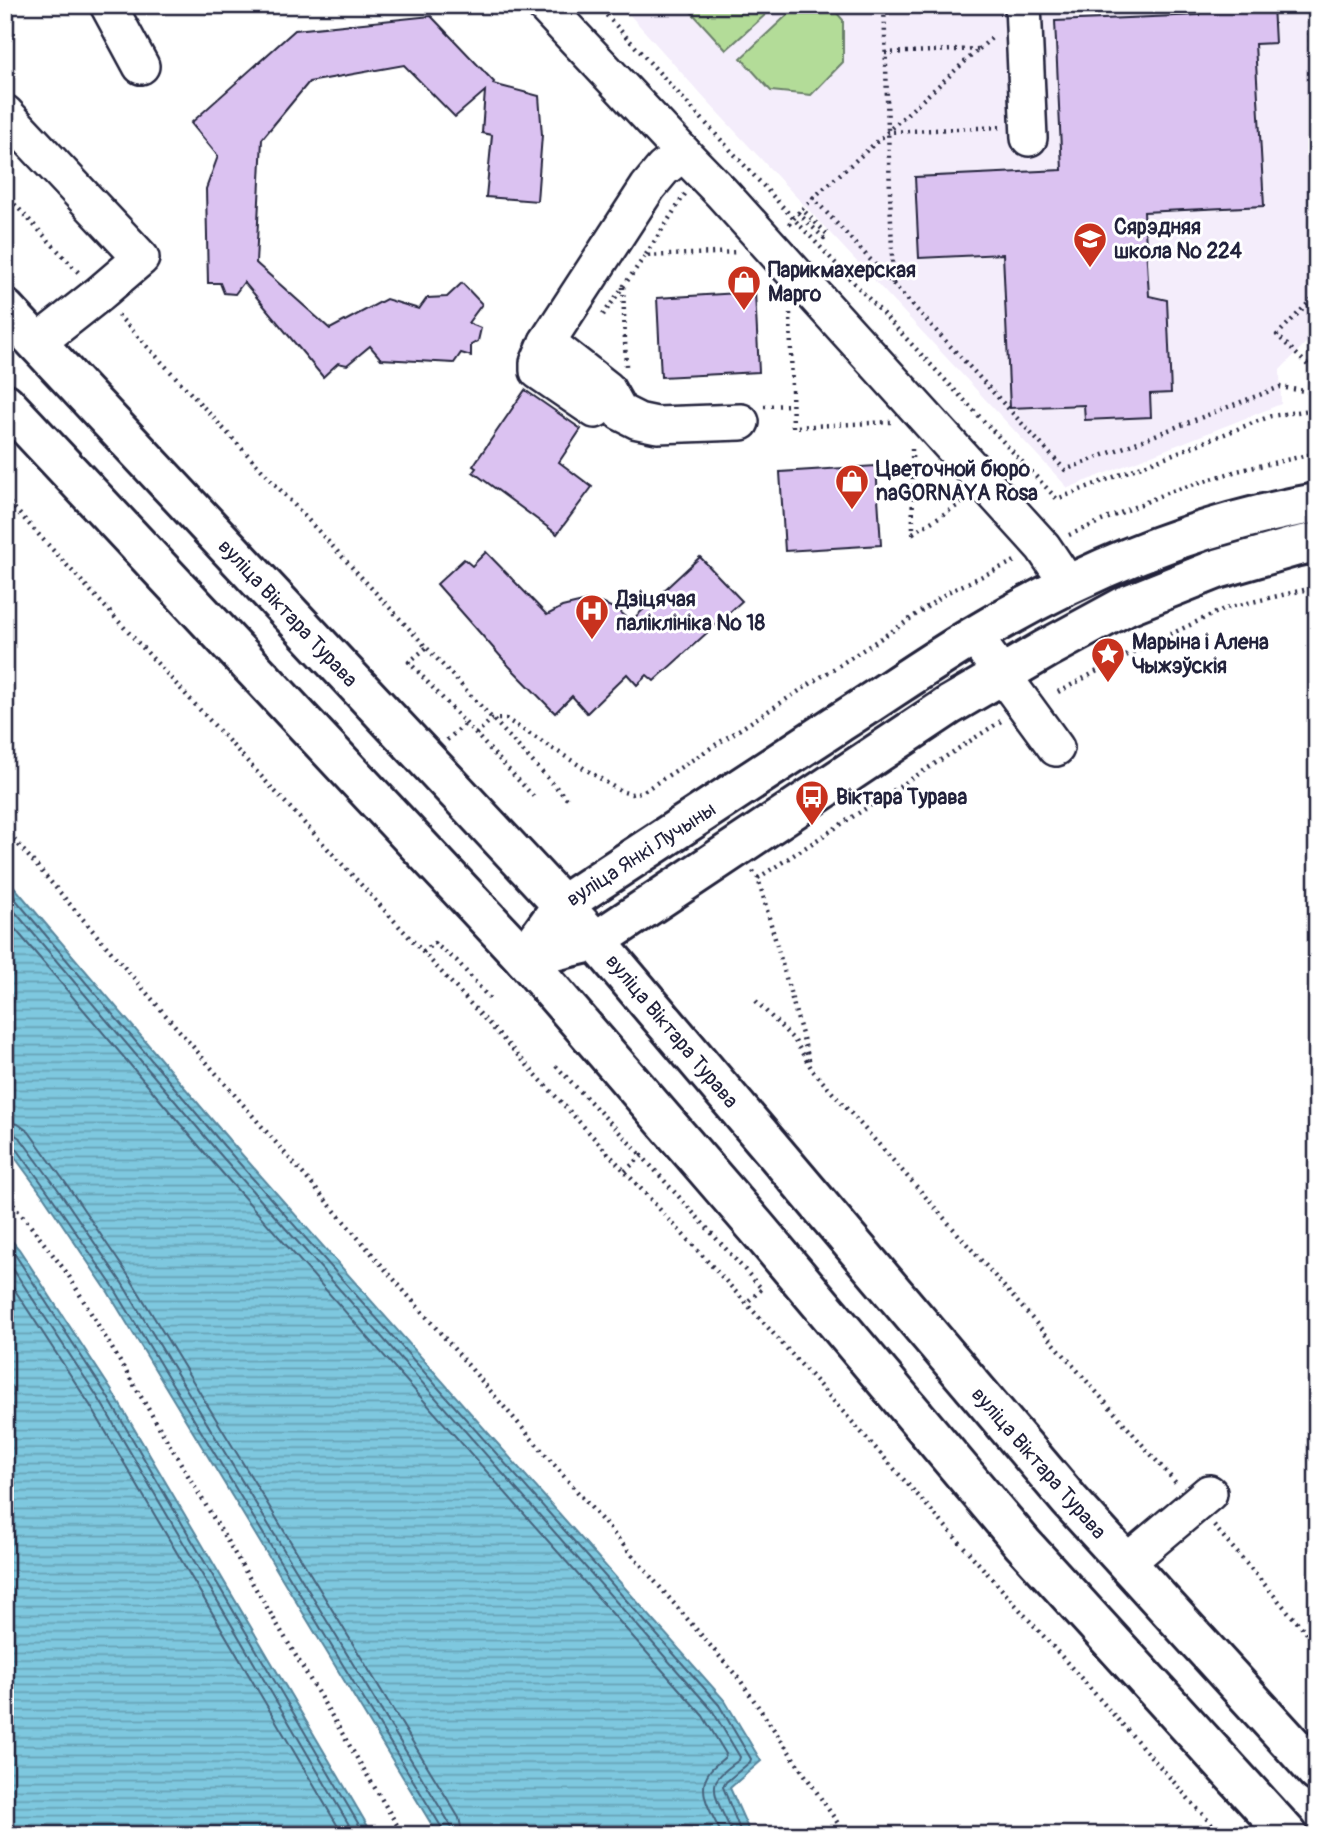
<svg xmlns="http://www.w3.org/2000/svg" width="1322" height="1840" font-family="Pangolin,sans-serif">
<defs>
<pattern id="water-rules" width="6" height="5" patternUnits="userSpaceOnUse" patternTransform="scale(1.75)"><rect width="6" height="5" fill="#7ec8df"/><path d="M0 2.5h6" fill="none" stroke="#67a2b6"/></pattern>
</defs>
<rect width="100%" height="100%" fill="#fff"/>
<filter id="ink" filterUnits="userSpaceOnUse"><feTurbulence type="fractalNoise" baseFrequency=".0143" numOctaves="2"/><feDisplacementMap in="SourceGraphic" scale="14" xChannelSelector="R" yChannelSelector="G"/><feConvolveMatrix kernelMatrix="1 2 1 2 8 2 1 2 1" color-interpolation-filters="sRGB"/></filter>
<g filter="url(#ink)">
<!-- built -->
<path fill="#f4edfb" d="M 621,5 L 1317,5 L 1317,331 L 1280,370 L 1281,404 L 1068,488 L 705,99 Z"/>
<!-- garden -->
<g fill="#b3dc98" stroke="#6a7f6a" stroke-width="2">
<path d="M 685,5 L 776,5 L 726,50 Z"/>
<path d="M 798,5 L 830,5 L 843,20 L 843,62 L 811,95 L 771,91 L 741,58 Z"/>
</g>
<!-- water -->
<g fill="url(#water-rules)" stroke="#59869d" stroke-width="2">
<path d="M 5,876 L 230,1141 L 725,1701 L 761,1761 L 730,1788 L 747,1826 L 749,1835 L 438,1835 L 108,1292 L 44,1197 L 5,1144 Z"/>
<path d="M 5,1233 L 19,1249 L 112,1391 L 373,1835 L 21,1835 L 5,1818 Z"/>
</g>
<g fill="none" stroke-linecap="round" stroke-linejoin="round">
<!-- shore -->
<g stroke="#47647d" stroke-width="2">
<path d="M 5,887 L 224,1146 L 719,1705 L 751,1759 L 750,1762 L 726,1782 L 723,1787 L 742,1835"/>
<path d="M 5,900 L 218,1152 L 712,1710 L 740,1757 L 739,1760 C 732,1765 723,1771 718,1778 C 707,1792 728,1820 733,1835"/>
<path d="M 5,917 L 210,1159 L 703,1716 L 726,1754 L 725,1757 C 720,1762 713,1766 709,1772 C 695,1792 714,1817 722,1835"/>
<path d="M 5,1122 L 18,1124 L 29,1132 L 65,1182 L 130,1278 L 459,1818 L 463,1835"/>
<path d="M 5,1132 L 14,1134 L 21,1139 L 57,1188 L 122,1283 L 450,1824 L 452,1835"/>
<path d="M 5,1141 L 10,1142 L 14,1145 L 49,1193 L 114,1288 L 442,1828 L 443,1835"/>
<path d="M 5,1243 L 14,1253 L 106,1394 L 365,1835"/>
<path d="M 5,1257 L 99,1399 L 355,1835"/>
<path d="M 5,1275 L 90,1405 L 343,1835"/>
</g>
</g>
<!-- building -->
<g fill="#dbc2f1" stroke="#22223b" stroke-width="2">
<path d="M 1200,5 L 1273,5 L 1275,43 L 1255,44 L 1264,206 L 1144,212 L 1149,296 L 1167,300 L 1171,393 L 1150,394 L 1151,417 L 1085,420 L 1084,405 L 1010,408 L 1003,254 L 919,258 L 915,177 L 1062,170 L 1055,21 L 1200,15 Z"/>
<path d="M 431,16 L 494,82 L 493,84 L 539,96 L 542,135 L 537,201 L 486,197 L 492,135 L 482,133 L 485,91 L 455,117 L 404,65 L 309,82 L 262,139 L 256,263 L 330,329 L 386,299 L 419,309 L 427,298 L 447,297 L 462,283 L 482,304 L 468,323 L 481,328 L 478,341 L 471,345 L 471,356 L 461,353 L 454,363 L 381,359 L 370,346 L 347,365 L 338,363 L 323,377 L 244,282 L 235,294 L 224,293 L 220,283 L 208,283 L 206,189 L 218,156 L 191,123 L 295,30 Z"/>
<path d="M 755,292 L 759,372 L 661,377 L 657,298 Z"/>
<path d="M 525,390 L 581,429 L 559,462 L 592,487 L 557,534 L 473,472 L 476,468 L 473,466 Z"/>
<path d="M 876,466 L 881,545 L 785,551 L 780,472 Z"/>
<path d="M 486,552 L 547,615 L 562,607 L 587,601 L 604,604 L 618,610 L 631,621 L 700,557 L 742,601 L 654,681 L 647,675 L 637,685 L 627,674 L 587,713 L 572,696 L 555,713 L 509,666 L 437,584 L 464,559 L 472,566 Z"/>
</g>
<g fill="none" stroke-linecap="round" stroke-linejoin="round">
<!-- minor casing -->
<g stroke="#22223b" stroke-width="40">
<g id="minor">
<path d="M 108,5 L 141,66"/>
<path d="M 544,5 L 683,153"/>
<path d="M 1023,5 L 1029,138"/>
<path d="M 5,113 L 141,258 L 99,294 L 37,343"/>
<path d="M 547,342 L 607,389 L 620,412 L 638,421 L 657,425 L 741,422"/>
<path d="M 595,410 L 538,371 L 538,363 L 547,342 L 648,187 L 663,169 L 683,153 L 721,192 L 1043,547 L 1068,584"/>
<path d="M 974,636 L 1056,748"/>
<path d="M 1126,1563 L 1209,1493"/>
</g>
</g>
<!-- major casing -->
<g stroke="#22223b" stroke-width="44">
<g id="major">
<path d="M 5,309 L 596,941 L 1070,1501 L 1317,1772"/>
<path d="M 5,403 L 524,958 L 757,1228 L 1023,1544 L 1288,1835"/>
<path d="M 524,958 L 562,905 C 653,845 745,785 836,725 C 882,696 927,664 974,636 C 1080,572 1194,524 1317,503"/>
<path d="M 524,958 L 596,941 L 950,705 L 1046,649 L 1127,605 L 1217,569 L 1294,547 L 1317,542"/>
</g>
</g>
<!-- path -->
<g stroke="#22223b" stroke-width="4.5" stroke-dasharray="2 5" stroke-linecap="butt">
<path d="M 597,5 L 793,218 L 1057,499 L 1271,416 L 1317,409"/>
<path d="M 1309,5 L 1317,234"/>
<path d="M 979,49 L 994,36"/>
<path d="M 885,53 L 979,49 L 888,131"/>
<path d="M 5,194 L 79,273"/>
<path d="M 685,194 L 645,256 L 738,252"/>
<path d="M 813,198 L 888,132 L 1001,127"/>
<path d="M 789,224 L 798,213 L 824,238 L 827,234 L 802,209 L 813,198 L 893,284 L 884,5"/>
<path d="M 893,284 L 1065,470 L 1280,387 L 1317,393"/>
<path d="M 623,287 L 626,366"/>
<path d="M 1317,294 L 1277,335 L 1317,374"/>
<path d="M 790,313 L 793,427 L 891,422"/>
<path d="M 118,315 L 567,799"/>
<path d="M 603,315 L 645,256"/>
<path d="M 764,406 L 792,405"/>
<path d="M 912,449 L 913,533 L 965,501"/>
<path d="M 5,498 L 746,1303 L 1221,1835"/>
<path d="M 1069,535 L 1169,492 L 1237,471 L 1317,453"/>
<path d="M 426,648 L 409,662 L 534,797"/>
<path d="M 1058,692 L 1137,650 L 1226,608 L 1317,587"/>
<path d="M 476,734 L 492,719 L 506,719 L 620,791 L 631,794 L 644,791 L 900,626 L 948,592 L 1017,560"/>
<path d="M 447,740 L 465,724"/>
<path d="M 5,829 L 740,1680 L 846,1835"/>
<path d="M 753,871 L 758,878 L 810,1063"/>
<path d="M 758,878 L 1001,721"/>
<path d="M 423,952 L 434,943 L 457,961 L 490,999"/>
<path d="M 756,1001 L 795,1041 L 813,1071 L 916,1186 L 1176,1483"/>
<path d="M 556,1066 L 642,1156"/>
<path d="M 625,1171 L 642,1156 L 762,1289 L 746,1303"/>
<path d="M 5,1193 L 67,1273 L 403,1835"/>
<path d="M 1214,1526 L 1317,1645"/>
</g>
<!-- minor -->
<use href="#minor" stroke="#fff" stroke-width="35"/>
<!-- major -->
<use href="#major" stroke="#fff" stroke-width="38"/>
</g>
</g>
<!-- icons -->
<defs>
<g id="school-pin" transform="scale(1.75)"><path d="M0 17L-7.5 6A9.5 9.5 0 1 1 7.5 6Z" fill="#c8321e" stroke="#fff"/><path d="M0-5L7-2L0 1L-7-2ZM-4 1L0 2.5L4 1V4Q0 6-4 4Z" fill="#fff"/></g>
<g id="shop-pin" transform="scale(1.75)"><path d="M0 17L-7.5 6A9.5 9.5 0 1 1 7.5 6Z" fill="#c8321e" stroke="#fff"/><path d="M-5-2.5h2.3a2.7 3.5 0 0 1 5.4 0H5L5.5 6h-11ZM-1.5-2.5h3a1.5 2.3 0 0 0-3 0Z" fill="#fff"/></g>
<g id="hospital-pin" transform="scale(1.75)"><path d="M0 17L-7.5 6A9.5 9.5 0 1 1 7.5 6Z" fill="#c8321e" stroke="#fff"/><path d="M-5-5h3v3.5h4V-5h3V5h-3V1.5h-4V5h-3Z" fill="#fff"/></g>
<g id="sight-pin" transform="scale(1.75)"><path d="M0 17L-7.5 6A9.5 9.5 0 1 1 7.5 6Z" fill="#c8321e" stroke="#fff"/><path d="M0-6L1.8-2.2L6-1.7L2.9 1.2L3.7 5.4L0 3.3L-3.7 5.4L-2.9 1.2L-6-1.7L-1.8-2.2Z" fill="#fff"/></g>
<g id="bus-pin" transform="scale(1.75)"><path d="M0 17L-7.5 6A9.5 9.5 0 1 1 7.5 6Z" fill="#c8321e" stroke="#fff"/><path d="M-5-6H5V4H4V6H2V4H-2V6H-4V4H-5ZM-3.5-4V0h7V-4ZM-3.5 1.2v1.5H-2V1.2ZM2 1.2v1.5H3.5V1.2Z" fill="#fff"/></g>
</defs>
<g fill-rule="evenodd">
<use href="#school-pin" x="1090" y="239"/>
<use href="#shop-pin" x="744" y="282"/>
<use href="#shop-pin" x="852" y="481"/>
<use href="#hospital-pin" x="592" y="611"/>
<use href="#sight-pin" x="1108" y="654"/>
<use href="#bus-pin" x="812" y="797"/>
</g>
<g text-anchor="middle" stroke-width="6" stroke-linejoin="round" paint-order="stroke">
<!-- poi labels -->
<g font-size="21" font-weight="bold" fill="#22223b" stroke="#fff" text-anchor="start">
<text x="1114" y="234">Сярэдняя<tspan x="1114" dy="24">школа № 224</tspan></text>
<text x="768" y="277">Парикмахерская<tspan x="768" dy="24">Марго</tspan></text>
<text x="876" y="476">Цветочной бюро<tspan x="876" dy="24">naGORNAYA Rosa</tspan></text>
<text x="616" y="606">Дзіцячая<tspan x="616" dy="24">паліклініка № 18</tspan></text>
<text x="1132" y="649">Марына і Алена<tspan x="1132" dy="24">Чыжэўскія</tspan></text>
<text x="836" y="804">Віктара Турава</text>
</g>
<!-- street labels -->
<g font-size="21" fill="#22223b" stroke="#fff">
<text transform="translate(288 613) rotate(47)" y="7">вуліца Віктара Турава</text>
<text transform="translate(641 854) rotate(-33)" y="7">вуліца Янкі Лучыны</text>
<text transform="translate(672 1031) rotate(50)" y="7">вуліца Віктара Турава</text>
<text transform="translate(1039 1463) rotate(49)" y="7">вуліца Віктара Турава</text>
</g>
</g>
<!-- margin -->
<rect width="1322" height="1840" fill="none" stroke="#fff" stroke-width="28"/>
<rect x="14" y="14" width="1294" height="1812" fill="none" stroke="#22223b" stroke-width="2.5" filter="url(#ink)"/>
</svg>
